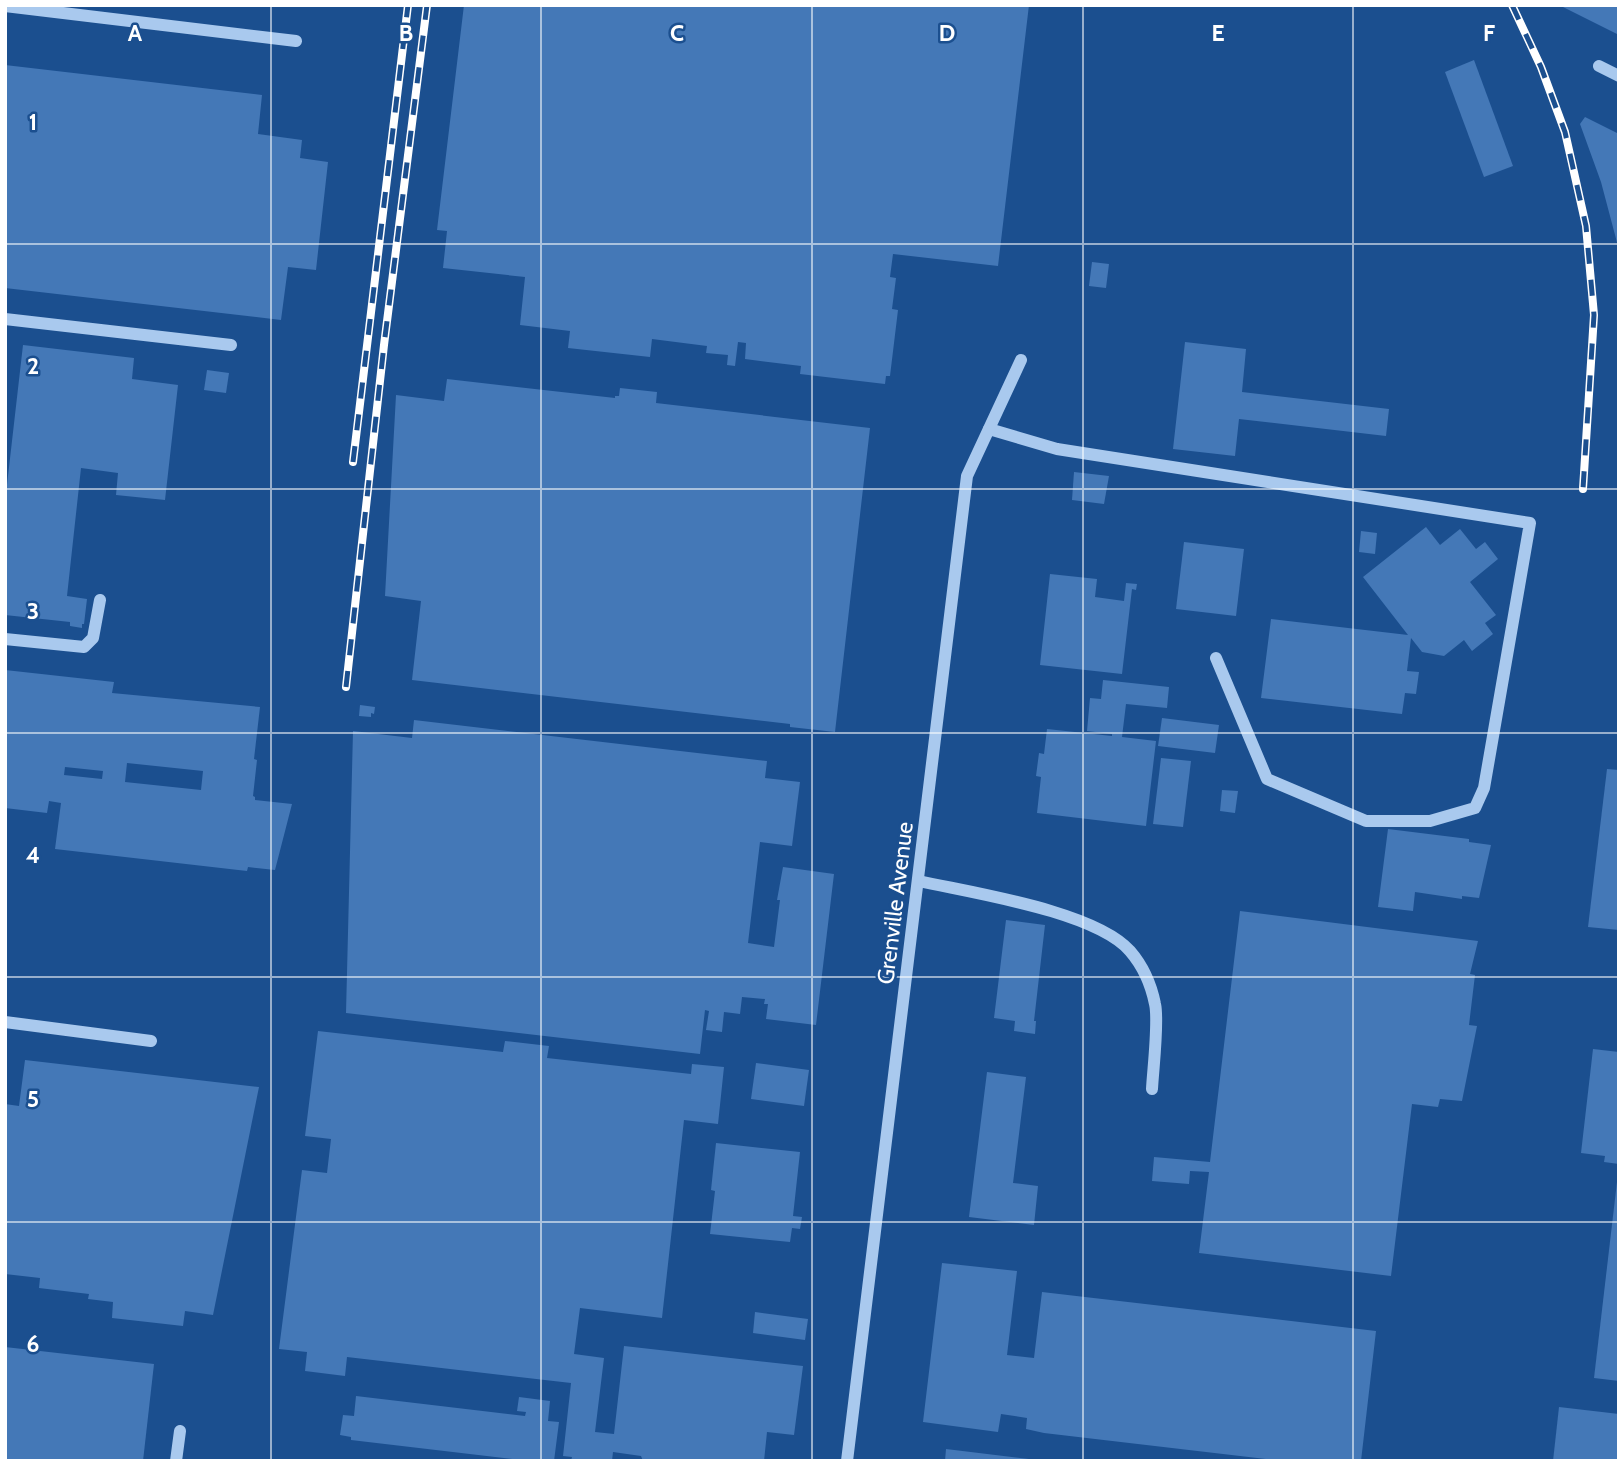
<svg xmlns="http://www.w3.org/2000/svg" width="1624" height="1466" font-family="Cabin,sans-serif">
<rect width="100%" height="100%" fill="#1b4f8f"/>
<!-- building -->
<g fill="#4478b7" fill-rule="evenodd">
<path d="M 464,5 L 1029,5 L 998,266 L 893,254 L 890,277 L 896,278 L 892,309 L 898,310 L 890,376 L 886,376 L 885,384 L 800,374 L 801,366 L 745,359 L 746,343 L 738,342 L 735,366 L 727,365 L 728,355 L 706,353 L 707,346 L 652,339 L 650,357 L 568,348 L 570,331 L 520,325 L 525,277 L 443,268 L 447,231 L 437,230 Z"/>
<path d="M 1559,5 L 1619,5 L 1619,35 Z"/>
<path d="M 1474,60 L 1513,166 L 1484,177 L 1445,72 Z"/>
<path d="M 5,65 L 262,95 L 258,134 L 302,140 L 300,158 L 328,162 L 316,270 L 288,267 L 281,320 L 5,288 Z"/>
<path d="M 1585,117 L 1619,134 L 1619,250 L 1601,182 L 1580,124 Z"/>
<path d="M 1092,262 L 1109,264 L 1106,288 L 1089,286 Z"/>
<path d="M 1185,342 L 1246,349 L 1242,392 L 1389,409 L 1386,436 L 1239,419 L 1235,456 L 1173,449 Z"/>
<path d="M 23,345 L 134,358 L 132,379 L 178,385 L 165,500 L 116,495 L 118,473 L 81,468 L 67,596 L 87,599 L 84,624 L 82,624 L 82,628 L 70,626 L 70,622 L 5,615 L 5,502 Z"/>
<path d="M 207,370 L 229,373 L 226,393 L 204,390 Z"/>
<path d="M 447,379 L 615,398 L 615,396 L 619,396 L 620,388 L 657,392 L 656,403 L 870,428 L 835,732 L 790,727 L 790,724 L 412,680 L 421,601 L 385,596 L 396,395 L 444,401 Z"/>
<path d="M 1074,472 L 1109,476 L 1104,504 L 1072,500 Z"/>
<path d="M 1426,527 L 1440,545 L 1460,529 L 1476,549 L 1485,542 L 1498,559 L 1470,582 L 1496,615 L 1485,623 L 1493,634 L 1472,651 L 1464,640 L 1444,656 L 1422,652 L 1411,638 L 1407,671 L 1419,672 L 1416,694 L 1405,693 L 1402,714 L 1261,698 L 1271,619 L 1408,635 L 1363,577 Z"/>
<path d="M 1361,531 L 1377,533 L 1375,554 L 1359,552 Z"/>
<path d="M 1184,542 L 1244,549 L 1236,616 L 1176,609 Z"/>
<path d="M 1050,574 L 1097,579 L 1095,597 L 1124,601 L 1126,583 L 1137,584 L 1136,590 L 1132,589 L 1122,674 L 1040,665 Z"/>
<path d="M 5,670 L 114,682 L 112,693 L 260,707 L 254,759 L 257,760 L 253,796 L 255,797 L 255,800 L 292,804 L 275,870 L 248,867 L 247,871 L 55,849 L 61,803 L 49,801 L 47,813 L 5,808 ZM 127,763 L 203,771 L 201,790 L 125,782 ZM 65,767 L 103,771 L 102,779 L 64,775 Z"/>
<path d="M 1103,680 L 1169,687 L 1167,708 L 1126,704 L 1122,737 L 1156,741 L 1146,826 L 1037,813 L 1041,777 L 1036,776 L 1039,753 L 1044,754 L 1047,729 L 1112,736 L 1112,734 L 1087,731 L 1090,698 L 1101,699 Z"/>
<path d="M 360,705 L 375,707 L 374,714 L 371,713 L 371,717 L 359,716 Z"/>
<path d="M 1162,718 L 1219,725 L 1215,753 L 1158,746 Z"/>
<path d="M 414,720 L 767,761 L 765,778 L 800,782 L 792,846 L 760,842 L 748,943 L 774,947 L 780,900 L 777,900 L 783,867 L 834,874 L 816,1025 L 766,1019 L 768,1004 L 764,1004 L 765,999 L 742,997 L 740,1014 L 724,1012 L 722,1032 L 706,1030 L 709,1011 L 705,1010 L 700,1054 L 346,1013 L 353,731 L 412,738 Z"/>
<path d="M 1161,758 L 1191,761 L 1183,827 L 1153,824 Z"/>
<path d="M 1607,769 L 1619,770 L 1619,930 L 1588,927 Z"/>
<path d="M 1222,790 L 1238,791 L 1235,813 L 1220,811 Z"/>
<path d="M 1388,829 L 1469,839 L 1469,842 L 1491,845 L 1479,898 L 1462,896 L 1462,899 L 1415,892 L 1413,911 L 1378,907 Z"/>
<path d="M 1240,911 L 1478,941 L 1470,974 L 1475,975 L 1469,1025 L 1477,1026 L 1462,1101 L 1440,1099 L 1438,1107 L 1412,1104 L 1391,1276 L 1199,1253 L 1209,1172 L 1190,1171 L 1189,1184 L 1152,1181 L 1154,1157 L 1210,1162 Z"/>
<path d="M 1006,920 L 1045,925 L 1034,1021 L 1036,1021 L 1035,1034 L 1014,1031 L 1015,1021 L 994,1018 Z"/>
<path d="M 318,1031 L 503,1052 L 505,1041 L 549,1046 L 547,1058 L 691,1074 L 692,1064 L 724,1067 L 718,1124 L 684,1120 L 662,1318 L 580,1308 L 574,1354 L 604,1358 L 595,1432 L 614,1434 L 624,1346 L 803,1366 L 794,1435 L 767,1432 L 764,1461 L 643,1461 L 641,1456 L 613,1452 L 612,1461 L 571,1461 L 572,1457 L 563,1456 L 571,1383 L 347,1357 L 345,1376 L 305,1371 L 307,1352 L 279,1349 L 302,1170 L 327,1173 L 331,1139 L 305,1136 Z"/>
<path d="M 1593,1049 L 1619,1052 L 1619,1164 L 1604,1162 L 1605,1156 L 1581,1153 Z"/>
<path d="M 25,1060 L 259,1087 L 213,1315 L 185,1311 L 183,1326 L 112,1318 L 113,1302 L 88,1299 L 89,1294 L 39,1288 L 40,1278 L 5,1274 L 5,1104 L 19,1106 Z"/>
<path d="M 756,1063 L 809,1070 L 804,1106 L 751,1099 Z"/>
<path d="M 987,1072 L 1026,1077 L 1013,1183 L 1038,1186 L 1034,1225 L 969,1217 Z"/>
<path d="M 716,1143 L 800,1152 L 793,1216 L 802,1217 L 800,1229 L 792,1228 L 790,1242 L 710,1234 L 715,1191 L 711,1190 Z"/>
<path d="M 1617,1182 L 1619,1182 L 1619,1381 L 1594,1378 Z"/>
<path d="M 942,1263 L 1017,1271 L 1007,1355 L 1034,1358 L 1042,1292 L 1376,1331 L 1361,1461 L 1282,1461 L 1044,1433 L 1026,1429 L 1027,1418 L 1001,1414 L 998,1432 L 923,1422 Z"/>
<path d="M 755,1312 L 808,1319 L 805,1340 L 753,1333 Z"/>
<path d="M 5,1347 L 154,1364 L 143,1461 L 5,1461 Z"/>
<path d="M 356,1396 L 525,1416 L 526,1412 L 517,1411 L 519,1397 L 550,1401 L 548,1421 L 559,1422 L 554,1461 L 529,1461 L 351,1440 L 351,1437 L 340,1435 L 343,1415 L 354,1416 Z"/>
<path d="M 1559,1407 L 1619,1414 L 1619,1461 L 1553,1461 Z"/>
<path d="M 946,1449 L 1029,1459 L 1029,1461 L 945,1461 Z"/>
</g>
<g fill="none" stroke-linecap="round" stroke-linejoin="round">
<!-- minor -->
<g stroke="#a9c9ee" stroke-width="12">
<path d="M 5,6 L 296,41"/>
<path d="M 1599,66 L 1619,76"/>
<path d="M 5,319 L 231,345"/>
<path d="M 989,429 L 1057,449 L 1530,523 L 1484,788 L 1475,808 L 1430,821 L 1366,821 L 1267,779 L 1216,658"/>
<path d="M 5,639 L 84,647 L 93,638 L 100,600"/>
<path d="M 919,881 C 972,893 1095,911 1130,951 C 1143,966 1151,984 1155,1004 C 1159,1021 1153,1069 1152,1089"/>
<path d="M 5,1022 L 151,1041"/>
<path d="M 176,1461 L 180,1431"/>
<path d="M 847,1461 L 967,476 L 1021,360"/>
</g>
<!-- rail casing -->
<g stroke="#fff" stroke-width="8">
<g id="rail">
<path d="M 1512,5 L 1541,67 L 1565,132 L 1586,226 L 1594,315 L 1583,489"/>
<path d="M 353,462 L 408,5"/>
<path d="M 346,687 L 384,345 L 427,5"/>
</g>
</g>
<!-- rail -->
<use href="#rail" stroke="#1b4f8f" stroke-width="5" stroke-dasharray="16" stroke-linecap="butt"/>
</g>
<!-- grid -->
<path fill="none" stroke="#fff" stroke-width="2" stroke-opacity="0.55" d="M 271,5 L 271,1461M 541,5 L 541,1461M 812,5 L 812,1461M 1083,5 L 1083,1461M 1353,5 L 1353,1461M 5,244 L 1619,244M 5,489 L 1619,489M 5,733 L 1619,733M 5,977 L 1619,977M 5,1222 L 1619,1222"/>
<g text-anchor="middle" stroke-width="5" stroke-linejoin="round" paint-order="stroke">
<!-- street labels -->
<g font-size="23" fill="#fff" stroke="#1b4f8f">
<text transform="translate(895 903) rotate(-83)" y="8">Grenville Avenue</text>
</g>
</g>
<g font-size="23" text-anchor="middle" font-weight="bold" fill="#fff" stroke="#1b4f8f" stroke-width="5" stroke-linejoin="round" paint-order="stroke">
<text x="135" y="41">A</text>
<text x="406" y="41">B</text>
<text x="677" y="41">C</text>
<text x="947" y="41">D</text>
<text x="1218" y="41">E</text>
<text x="1489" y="41">F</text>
<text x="33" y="130">1</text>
<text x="33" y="374">2</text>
<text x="33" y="619">3</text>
<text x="33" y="863">4</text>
<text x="33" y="1107">5</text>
<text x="33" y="1352">6</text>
</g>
<!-- border -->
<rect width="1624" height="1466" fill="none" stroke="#ffffff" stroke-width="14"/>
</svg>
